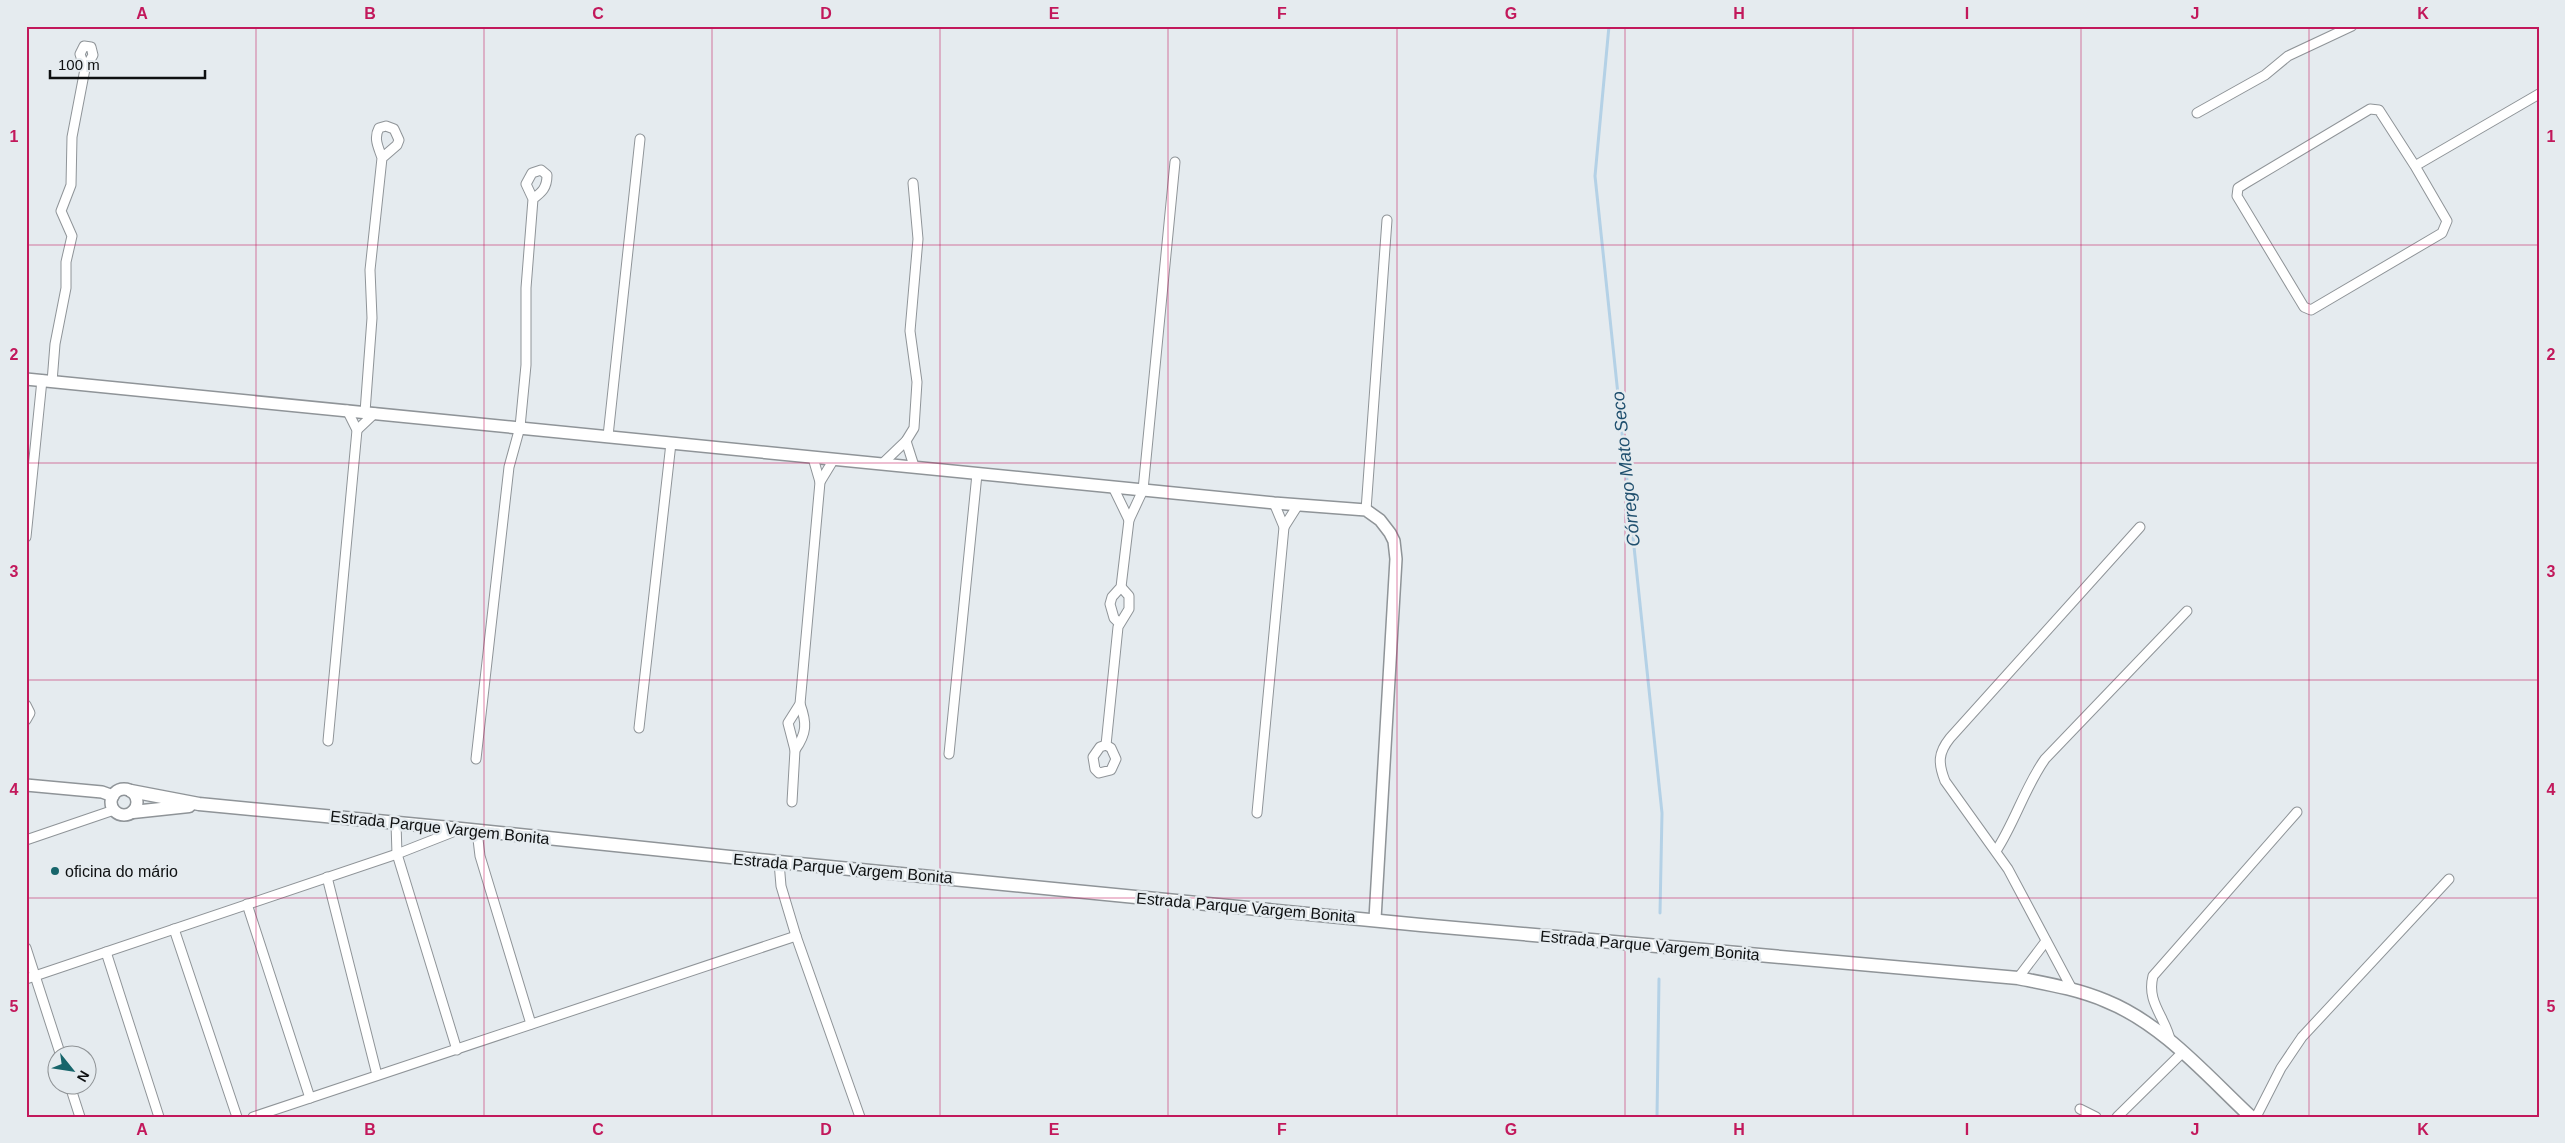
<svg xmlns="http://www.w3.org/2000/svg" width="2565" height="1143" font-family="Arial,sans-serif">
<rect width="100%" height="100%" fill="#e5ebef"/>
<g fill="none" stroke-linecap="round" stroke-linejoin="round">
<!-- stream -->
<g stroke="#b4d1e6" stroke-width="3">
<path d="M 1609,26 L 1595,176 L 1662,813 L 1660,913"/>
<path d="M 1657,1117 L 1659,979"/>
</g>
<!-- minor casing -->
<g stroke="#8f9498" stroke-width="11">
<g id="minor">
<path d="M 2197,113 L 2265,75 L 2288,56 L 2352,26"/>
<path d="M 2415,166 L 2379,110 L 2370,109 L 2246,183 L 2238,188 L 2237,196 L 2304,307 L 2311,310 L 2442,233 L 2447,221 L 2415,166 L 2539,94"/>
<path d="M 52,382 L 55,344 L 66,288 L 66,262 L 72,236 L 61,211 L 71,185 L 72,137 L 85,69 L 93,55 L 91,47 L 84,46 L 80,54 L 85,69"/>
<path d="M 365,412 L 372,318 L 370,270 L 382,158 L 397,145 L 399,140 L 394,129 L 386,126 L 379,128 C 373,139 379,148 382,158"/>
<path d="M 357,430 L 375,413"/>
<path d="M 608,436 L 640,139"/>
<path d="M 906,441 L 914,466"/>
<path d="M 813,458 L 820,482"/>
<path d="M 882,464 L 906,441 L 914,428 L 917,382 L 910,331 L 918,239 L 913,183"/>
<path d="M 1113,487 L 1129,520"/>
<path d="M 1366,510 L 1387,220"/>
<path d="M 1284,527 L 1298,505"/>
<path d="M 26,537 L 42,380"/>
<path d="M 1119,623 L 1114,618 L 1110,604 L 1112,597 L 1121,587 L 1129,520 L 1143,490 L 1175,162"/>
<path d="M 26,705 L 30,713 L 26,720"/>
<path d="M 639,728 L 671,443"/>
<path d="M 328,741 L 357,430 L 347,410"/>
<path d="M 1106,745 L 1118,627 L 1129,609 L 1129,596 L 1121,587"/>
<path d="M 1106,745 L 1111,748 L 1116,759 L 1111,770 L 1099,773 L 1095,769 L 1093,757 L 1100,747 Z"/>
<path d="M 795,750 C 807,733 807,723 800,704"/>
<path d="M 949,754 L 977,474"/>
<path d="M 476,759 L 509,467 L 520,427 L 526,365 L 526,288 L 533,199 C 542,192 547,188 547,175 L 541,170 L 532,173 L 526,184 L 533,199"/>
<path d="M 792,802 L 795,750 L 788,723 L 800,704 L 820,482 L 834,459"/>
<path d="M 1257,813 L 1284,527 L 1274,503"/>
<path d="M 396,823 L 397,854 L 457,1050"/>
<path d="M 477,831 L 480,856 L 531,1024"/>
<path d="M 26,840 L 114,810"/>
<path d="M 1996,851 C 2015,822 2025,787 2045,759 L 2187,611"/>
<path d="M 779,862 L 781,886 L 796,936 L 860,1117"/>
<path d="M 327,877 L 377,1075"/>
<path d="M 247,904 L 310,1098"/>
<path d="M 174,929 L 237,1117"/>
<path d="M 26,948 L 61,1056"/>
<path d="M 106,952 L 159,1117"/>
<path d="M 2018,978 L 2046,941"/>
<path d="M 26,979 L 397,854 L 458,830"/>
<path d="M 2072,989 L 2008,869 L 1945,781 C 1938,763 1938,753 1950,738 L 2140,527"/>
<path d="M 2171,1043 C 2166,1017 2146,1003 2153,976 L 2297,812"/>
<path d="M 70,1086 L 80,1117"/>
<path d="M 2080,1109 L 2096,1117"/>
<path d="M 253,1117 L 796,936"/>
<path d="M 2117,1117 L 2182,1053"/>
<path d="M 2256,1117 L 2281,1068 L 2302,1037 L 2449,879"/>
</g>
</g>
<!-- tertiary casing -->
<g stroke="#8f9498" stroke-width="14">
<g id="tertiary">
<path d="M 26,379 L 1274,503 L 1366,510 L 1380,520 L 1390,533 L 1394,541 L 1396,559 L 1375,919"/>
<path d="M 26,785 L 102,792 L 113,796"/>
<circle cx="124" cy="802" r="13"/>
</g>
</g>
<!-- secondary casing -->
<g stroke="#8f9498" stroke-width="15">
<g id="secondary">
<path d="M 131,791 L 199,804 L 461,829 L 779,862 L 1421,925 L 2018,978 C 2048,984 2078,989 2106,1001 C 2163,1024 2207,1076 2251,1117"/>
<path d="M 133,812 L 189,806"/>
</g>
</g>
<!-- minor -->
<use href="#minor" stroke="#fff" stroke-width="9"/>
<!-- tertiary -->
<use href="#tertiary" stroke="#fff" stroke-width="11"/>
<!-- secondary -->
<use href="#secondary" stroke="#fff" stroke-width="12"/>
</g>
<!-- grid -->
<path fill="none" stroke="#c2185b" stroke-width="1" stroke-opacity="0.55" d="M 256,26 L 256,1117M 484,26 L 484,1117M 712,26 L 712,1117M 940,26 L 940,1117M 1168,26 L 1168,1117M 1397,26 L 1397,1117M 1625,26 L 1625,1117M 1853,26 L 1853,1117M 2081,26 L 2081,1117M 2309,26 L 2309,1117M 26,245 L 2539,245M 26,463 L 2539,463M 26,680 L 2539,680M 26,898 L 2539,898"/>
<!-- markers -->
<circle fill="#17656b" stroke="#e5ebef" stroke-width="2" cx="55" cy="871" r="5"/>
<g text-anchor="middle" stroke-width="5" stroke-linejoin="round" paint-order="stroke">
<!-- street labels -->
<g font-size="16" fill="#0e1011" stroke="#e5ebef">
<text transform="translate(440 827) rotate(6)" y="6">Estrada Parque Vargem Bonita</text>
<text transform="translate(843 868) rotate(5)" y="6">Estrada Parque Vargem Bonita</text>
<text transform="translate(1246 907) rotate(5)" y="6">Estrada Parque Vargem Bonita</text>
<text transform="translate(1650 945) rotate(5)" y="6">Estrada Parque Vargem Bonita</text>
</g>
<!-- poi labels -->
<g font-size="16" fill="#0e1011" stroke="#e5ebef" text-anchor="start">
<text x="65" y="877">oficina do mário</text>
</g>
<!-- water labels -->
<g font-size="18" font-style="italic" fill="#1f4f6e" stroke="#e5ebef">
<text transform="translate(1626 469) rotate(-96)" y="6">Córrego Mato Seco</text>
</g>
</g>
<!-- border -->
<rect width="2565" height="1143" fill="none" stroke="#e5ebef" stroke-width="55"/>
<!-- north arrow -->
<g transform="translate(72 1070) rotate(120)"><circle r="24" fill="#e5ebef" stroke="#8f9396"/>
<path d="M0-4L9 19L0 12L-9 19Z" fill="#17656b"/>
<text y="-8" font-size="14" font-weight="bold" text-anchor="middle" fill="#0e1011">N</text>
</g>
<!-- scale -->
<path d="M50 70v8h155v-8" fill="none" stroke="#0e1011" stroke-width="2.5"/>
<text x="58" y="70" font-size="15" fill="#0e1011" stroke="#e5ebef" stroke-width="4" paint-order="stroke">100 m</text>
<rect x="28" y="28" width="2510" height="1088" fill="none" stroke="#c2185b" stroke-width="2"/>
<g font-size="16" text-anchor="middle" font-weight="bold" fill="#c2185b">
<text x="142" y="19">A</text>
<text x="370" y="19">B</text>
<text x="598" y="19">C</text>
<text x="826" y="19">D</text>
<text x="1054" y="19">E</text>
<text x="1282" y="19">F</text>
<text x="1511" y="19">G</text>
<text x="1739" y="19">H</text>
<text x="1967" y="19">I</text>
<text x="2195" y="19">J</text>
<text x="2423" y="19">K</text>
<text x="14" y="142">1</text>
<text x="2551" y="142">1</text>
<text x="14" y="360">2</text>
<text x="2551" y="360">2</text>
<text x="14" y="577">3</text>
<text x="2551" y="577">3</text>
<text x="14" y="795">4</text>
<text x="2551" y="795">4</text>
<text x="14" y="1012">5</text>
<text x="2551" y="1012">5</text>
<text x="142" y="1135">A</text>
<text x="370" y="1135">B</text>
<text x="598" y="1135">C</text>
<text x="826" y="1135">D</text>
<text x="1054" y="1135">E</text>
<text x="1282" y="1135">F</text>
<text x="1511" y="1135">G</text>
<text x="1739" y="1135">H</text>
<text x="1967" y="1135">I</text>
<text x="2195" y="1135">J</text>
<text x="2423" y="1135">K</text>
</g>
</svg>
